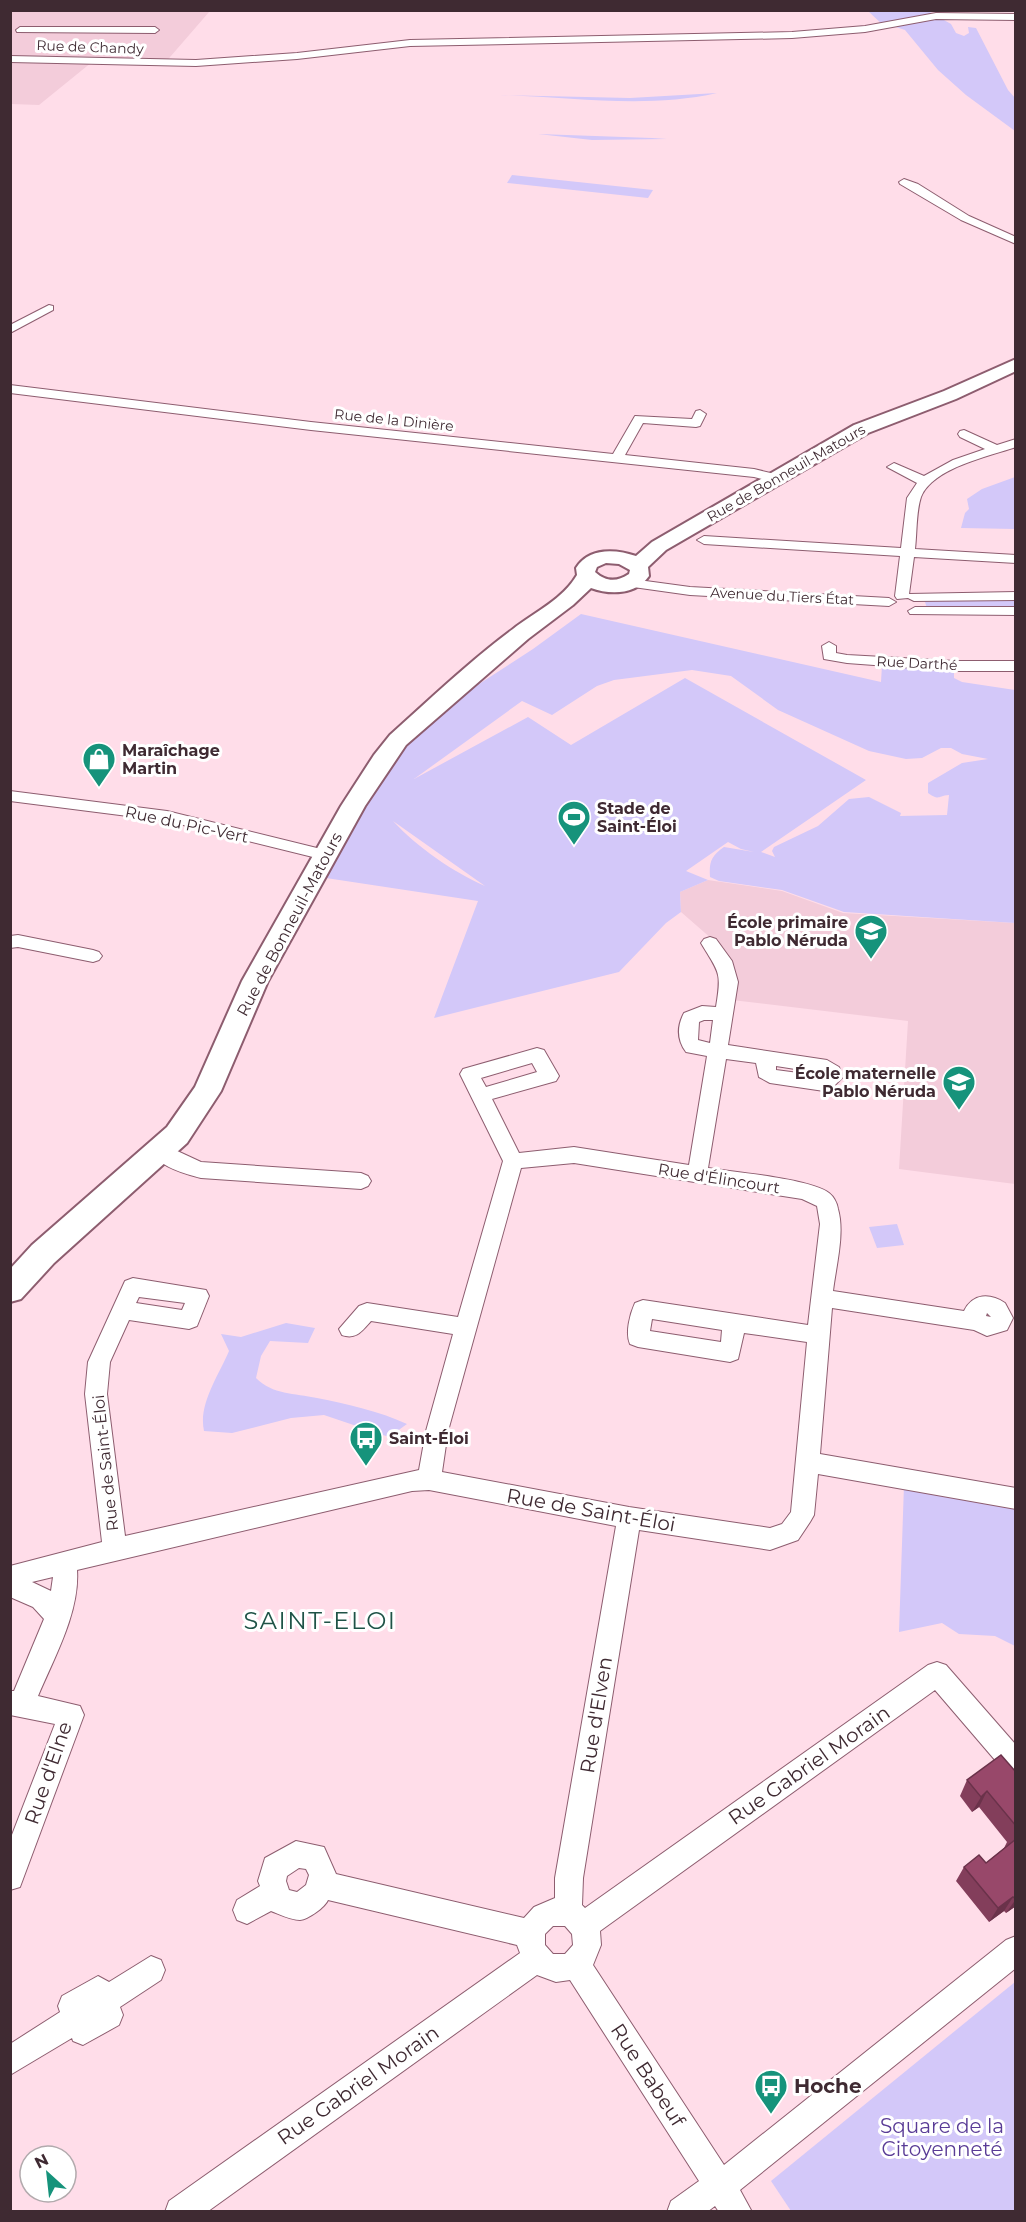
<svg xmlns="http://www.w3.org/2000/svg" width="1026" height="2222" font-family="Montserrat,sans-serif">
<rect width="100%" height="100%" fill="#ffdde9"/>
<!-- built -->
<g fill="#f3ccda">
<path d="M 156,10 L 209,12 L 164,64 L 92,62 L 39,105 L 11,104 L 11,11 Z"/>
<path d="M 708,880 L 782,891 L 843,913 L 1015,923 L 1015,1184 L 899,1169 L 908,1021 L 732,1000 L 720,946 L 681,912 L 680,892 Z"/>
</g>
<!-- green -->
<g fill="#d3c8f9" fill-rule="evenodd">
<path d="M 868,11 L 928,11 L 951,24 L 956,33 L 964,36 L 969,33 L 968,27 L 976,28 L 1008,90 L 1015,98 L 1015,131 L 966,95 L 938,70 L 905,30 L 896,27 L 881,29 L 884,26 Z"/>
<path d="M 717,93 C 646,109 572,97 500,95 L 630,98 Z"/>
<path d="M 538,134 L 652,138 L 667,139 L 592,140 Z"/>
<path d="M 512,175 L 653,190 L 648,198 L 507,183 Z"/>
<path d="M 1015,477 L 1015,529 L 961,528 L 965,513 L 969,509 L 967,499 L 982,489 Z"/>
<path d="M 924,599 L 1015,599 L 1015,608 L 927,608 Z"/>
<path d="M 581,614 L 881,682 L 882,665 L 954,668 L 954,678 L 962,682 L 1015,690 L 1015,923 L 844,912 L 782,890 L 719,881 L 710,877 C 709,862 711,856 724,847 L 754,852 L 741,849 L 728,842 L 686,871 L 708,880 L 680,892 L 681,912 L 666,923 L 619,972 L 434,1018 L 478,901 L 326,878 L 378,780 L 416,733 L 445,706 L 533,649 ZM 692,670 L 731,676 L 778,710 L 869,751 L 906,759 L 922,758 L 941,748 L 951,748 L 962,754 L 988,759 L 962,763 L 928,783 L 928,793 C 940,801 937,796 949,795 L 947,815 L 900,816 L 901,813 L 869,797 L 849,799 L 818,826 L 774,847 L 772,851 L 775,857 L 761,852 L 866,780 L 685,678 L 571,745 L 528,717 L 414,779 L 522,701 L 552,715 L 597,686 L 614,680 ZM 393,821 L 485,886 C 453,872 417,847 393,821 Z"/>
<path d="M 897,1224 L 904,1245 L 877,1248 L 869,1227 Z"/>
<path d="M 286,1323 L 315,1328 L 308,1343 L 270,1341 L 261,1356 L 256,1378 C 273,1395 294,1393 317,1398 C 347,1404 379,1411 407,1424 L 389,1437 L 324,1415 L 291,1418 L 232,1433 L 204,1431 C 198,1404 219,1375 229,1351 L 221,1334 L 241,1337 Z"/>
<path d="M 904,1485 L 1015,1503 L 1015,1646 L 995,1636 L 959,1634 L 942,1623 L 899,1632 Z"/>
<path d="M 1015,1982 L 1015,2211 L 791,2211 L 771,2181 Z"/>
</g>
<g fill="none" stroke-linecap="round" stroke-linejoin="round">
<!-- minor casing -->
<g stroke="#8d5d6f" stroke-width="2">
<g id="minor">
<path d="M 936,13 L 1016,14 L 1016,20 L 936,19 L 865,32 L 792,38 L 410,46 L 297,59 L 196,66 L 10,62 L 10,56 L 196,60 L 297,53 L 410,40 L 792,32 L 865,26 Z"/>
<path d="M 20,27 L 155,27 L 159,30 L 155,33 L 17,32 L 16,30 Z"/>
<path d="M 904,179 L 918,184 L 969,216 L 1016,237 L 1016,244 L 961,220 L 900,184 L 899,182 Z"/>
<path d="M 49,305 L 53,306 L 53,310 L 10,333 L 10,325 Z"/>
<path d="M 10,385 L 311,422 L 613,454 L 635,416 L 692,419 L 696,411 L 700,410 L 706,414 L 700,426 L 696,427 L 643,423 L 625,455 L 754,469 L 779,475 L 781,478 L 774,482 L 754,477 L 311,430 L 10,393 Z"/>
<path d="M 964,430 L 997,445 L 1016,439 L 1016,447 C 990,456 932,468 921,497 C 916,512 917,533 915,549 L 1016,555 L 1016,563 L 914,557 L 909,594 L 1016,592 L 1016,600 L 914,601 L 908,598 L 897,599 L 895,596 L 900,556 L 704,544 L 697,540 L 704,536 L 901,548 L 907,498 L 917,483 L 887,467 L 894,463 L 924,476 L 953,460 L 985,449 L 960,437 L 958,434 L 960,431 Z"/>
<path d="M 631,579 L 690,587 L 889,598 L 896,602 L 889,606 L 690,595 L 626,586 L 624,583 L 626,580 Z"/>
<path d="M 915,607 L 1016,607 L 1016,615 L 910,614 L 908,611 Z"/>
<path d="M 829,642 L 836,646 L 836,653 L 847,655 L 955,661 L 1016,661 L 1016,671 L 955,671 L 847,663 L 824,659 L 822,646 Z"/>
<path d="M 10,791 L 167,811 L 325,850 L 331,851 L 333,855 L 331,859 L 325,860 L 167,821 L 10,801 Z"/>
<path d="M 18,935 L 93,950 L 99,952 L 102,956 L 99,960 L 93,962 L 18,947 L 10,948 L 10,936 Z"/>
<path d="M 710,937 L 716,939 L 732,961 L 738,982 L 728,1045 L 827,1060 L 839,1067 L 843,1077 L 831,1089 L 824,1091 L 770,1083 L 759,1077 L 756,1063 L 726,1059 L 708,1168 C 733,1172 812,1179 829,1193 C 834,1197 837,1203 838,1209 C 845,1233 836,1266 833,1291 L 964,1311 C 973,1293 990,1293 1005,1303 L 1013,1318 L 1007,1330 L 987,1336 L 974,1330 L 832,1308 L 820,1454 L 1016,1488 L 1016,1509 L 818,1474 L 814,1515 L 810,1522 L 798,1540 L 770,1550 L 639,1530 L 583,1878 L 582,1905 L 585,1908 L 928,1665 L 937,1662 L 946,1665 L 1016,1745 L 1016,1778 L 1007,1774 L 935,1690 L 600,1931 L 601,1945 L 593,1965 L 724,2165 L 1006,1940 L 1016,1936 L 1016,1968 L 740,2190 L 752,2212 L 719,2212 L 715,2206 L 707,2212 L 667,2212 L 671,2201 L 699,2181 L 570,1980 L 556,1982 L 537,1975 L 207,2212 L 165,2212 L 169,2201 L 520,1953 L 517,1945 L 328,1900 C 325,1907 309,1919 300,1920 C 291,1920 279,1914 271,1911 L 247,1924 L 237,1920 L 233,1910 L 237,1900 L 260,1886 L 258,1881 L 265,1858 L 296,1841 L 324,1847 L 336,1874 L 524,1918 L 534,1907 L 555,1898 L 555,1878 L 616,1526 L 429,1490 L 412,1491 L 77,1570 C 80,1612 54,1658 38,1696 L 80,1706 L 84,1715 L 20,1887 L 10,1890 L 10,1840 L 55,1724 L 10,1715 L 10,1691 L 14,1691 L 44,1619 L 33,1607 L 10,1597 L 10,1566 L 102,1542 L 85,1394 L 88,1362 L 125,1281 L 133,1278 L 206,1290 L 209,1296 L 197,1326 L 189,1329 L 129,1320 L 110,1362 L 107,1394 L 125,1536 L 419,1470 L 426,1431 L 453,1334 L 371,1321 C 362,1331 356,1340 342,1335 L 339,1329 L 359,1306 L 367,1303 L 458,1317 L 503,1161 L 460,1074 L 463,1069 L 470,1067 L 537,1048 L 544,1050 L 559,1076 L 556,1081 L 492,1099 L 519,1153 L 574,1147 L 689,1165 L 707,1056 L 686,1052 C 677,1040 677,1026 684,1013 L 702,1006 L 716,1007 C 722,971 719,973 701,943 L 704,939 ZM 704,1020 L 713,1020 L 710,1043 L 698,1040 L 699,1022 ZM 532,1063 L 537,1072 L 486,1087 L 481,1078 ZM 776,1066 L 821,1073 L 823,1075 L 821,1076 L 776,1070 ZM 574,1163 L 802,1199 L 817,1206 L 820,1224 L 808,1325 L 643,1300 L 635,1303 C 630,1314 625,1333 630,1344 L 638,1347 L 730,1362 L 738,1359 L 744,1333 L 807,1342 L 791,1512 L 782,1524 L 770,1528 L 629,1507 L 442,1472 L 448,1431 L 521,1168 ZM 139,1297 L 185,1303 L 182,1310 L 136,1303 ZM 987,1313 L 991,1317 L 986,1316 ZM 652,1319 L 722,1330 L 721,1342 L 650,1331 ZM 53,1577 L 51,1591 L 32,1582 ZM 299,1868 L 306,1869 L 309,1875 L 306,1885 L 297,1892 L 289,1890 L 286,1881 L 287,1876 ZM 553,1926 L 565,1926 L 572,1934 L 573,1945 L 565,1954 L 553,1954 L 545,1945 L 545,1934 Z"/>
<path d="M 160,1143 L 201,1162 L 361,1173 L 368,1176 L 371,1181 L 368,1186 L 361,1189 L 201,1178 C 185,1174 158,1166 150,1151 L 153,1146 Z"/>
<path d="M 151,1956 L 161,1960 L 165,1970 L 161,1980 L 120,2007 L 123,2015 L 119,2025 L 83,2045 L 73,2041 L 72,2038 L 10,2075 L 10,2044 L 60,2012 L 58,2006 L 62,1996 L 98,1976 L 109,1982 Z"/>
</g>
</g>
<!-- secondary casing -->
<g stroke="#8d5d6f" stroke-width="4">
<path id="secondary" d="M 1016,359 L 1016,371 L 956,399 L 868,433 L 666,550 L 648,567 L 649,576 C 636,595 610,595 591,588 L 573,605 L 528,639 L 406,745 L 365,806 L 268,981 L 221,1091 L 187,1143 L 54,1263 L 21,1299 L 10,1302 L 10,1269 L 32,1245 L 167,1127 L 195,1087 L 242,981 L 341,806 L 374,755 L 390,735 C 430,699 470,661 513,629 C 535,612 563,599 577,575 L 576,568 C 589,547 616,549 636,556 L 652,542 L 854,425 L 944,391 ZM 606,563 L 619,564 L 630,570 L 629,574 C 617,582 606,582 595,572 L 597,567 Z"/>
</g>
<!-- minor -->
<use href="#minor" fill="#fff" fill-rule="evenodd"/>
<!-- secondary -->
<use href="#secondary" fill="#fff" fill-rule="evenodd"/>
</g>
<!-- wall -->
<path fill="#833e5b" d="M 1016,1770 L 1016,1906 L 1006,1913 L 1004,1911 L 989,1922 L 956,1881 L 964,1867 L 986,1863 L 1004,1848 L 1007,1842 L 979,1807 L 972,1812 L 960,1796 L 967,1780 Z"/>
<!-- shaded-wall -->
<g fill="#6a324a">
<path d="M 987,1791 L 979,1807 L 972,1812 L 981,1797 Z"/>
<path d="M 1013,1897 L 1004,1911 L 989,1922 L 998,1908 Z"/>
<path d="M 1016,1899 L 1016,1906 L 1006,1913 Z"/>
</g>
<!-- building -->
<g fill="#98486a" stroke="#6a324a" stroke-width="1.5">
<path d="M 1001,1755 L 1015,1771 L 1016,1770 L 1016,1826 L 987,1791 L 981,1797 L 967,1780 Z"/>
<path d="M 1016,1839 L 1016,1899 L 1013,1897 L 998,1908 L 964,1867 L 979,1855 L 986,1863 Z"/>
</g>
<!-- icons -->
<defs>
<g id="shop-pin" transform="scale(1.725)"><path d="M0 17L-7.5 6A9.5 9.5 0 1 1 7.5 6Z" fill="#16937b" stroke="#fff"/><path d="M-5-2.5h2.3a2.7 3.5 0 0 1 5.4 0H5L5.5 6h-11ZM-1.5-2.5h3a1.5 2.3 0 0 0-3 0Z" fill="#fff"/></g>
<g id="stadium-pin" transform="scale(1.725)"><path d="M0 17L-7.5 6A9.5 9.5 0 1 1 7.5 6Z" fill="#16937b" stroke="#fff"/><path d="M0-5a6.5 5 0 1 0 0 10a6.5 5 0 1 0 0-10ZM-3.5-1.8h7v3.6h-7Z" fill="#fff"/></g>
<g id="school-pin" transform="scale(1.725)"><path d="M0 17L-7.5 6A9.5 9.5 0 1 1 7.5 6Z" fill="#16937b" stroke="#fff"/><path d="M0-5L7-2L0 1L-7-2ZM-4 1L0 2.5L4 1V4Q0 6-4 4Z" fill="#fff"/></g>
<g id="bus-pin" transform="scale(1.725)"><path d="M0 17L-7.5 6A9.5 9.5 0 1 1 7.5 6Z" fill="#16937b" stroke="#fff"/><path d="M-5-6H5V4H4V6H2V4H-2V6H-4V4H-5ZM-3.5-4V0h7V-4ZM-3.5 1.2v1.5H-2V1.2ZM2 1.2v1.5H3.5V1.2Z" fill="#fff"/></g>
</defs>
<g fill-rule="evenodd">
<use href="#shop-pin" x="99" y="759"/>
<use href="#stadium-pin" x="574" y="817"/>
<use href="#school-pin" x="871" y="931"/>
<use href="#school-pin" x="959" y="1082"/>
<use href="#bus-pin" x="366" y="1438"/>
<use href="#bus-pin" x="771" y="2086"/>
</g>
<g text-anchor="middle" stroke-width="6" stroke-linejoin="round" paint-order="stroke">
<!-- far-street labels -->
<g font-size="14" fill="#3f2a32" stroke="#fff">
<text transform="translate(90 47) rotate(2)" y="5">Rue de Chandy</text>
<text transform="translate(394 420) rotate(6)" y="5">Rue de la Dinière</text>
<text transform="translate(786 473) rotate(-30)" y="5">Rue de Bonneuil-Matours</text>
<text transform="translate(782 596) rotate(3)" y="5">Avenue du Tiers État</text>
<text transform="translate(917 663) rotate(3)" y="5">Rue Darthé</text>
</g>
<!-- poi labels -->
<g font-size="16" font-weight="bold" fill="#3f2a32" stroke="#fff" text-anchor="start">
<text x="122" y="756">Maraîchage<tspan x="122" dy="18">Martin</tspan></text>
<text x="597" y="814">Stade de<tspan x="597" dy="18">Saint-Éloi</tspan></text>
<text x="848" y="928" text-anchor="end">École primaire<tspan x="848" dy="18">Pablo Néruda</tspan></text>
<text x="936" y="1079" text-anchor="end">École maternelle<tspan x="936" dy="18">Pablo Néruda</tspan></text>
<text x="389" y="1444">Saint-Éloi</text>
</g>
<!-- street labels -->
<g font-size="16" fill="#3f2a32" stroke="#fff">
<text transform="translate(187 824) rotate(12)" y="6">Rue du Pic-Vert</text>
<text transform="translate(289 924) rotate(-62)" y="6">Rue de Bonneuil-Matours</text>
<text transform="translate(719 1178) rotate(9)" y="6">Rue d'Élincourt</text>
<text transform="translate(105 1463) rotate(-96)" y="6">Rue de Saint-Éloi</text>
</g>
<!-- near-street labels -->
<g font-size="20" fill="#3f2a32" stroke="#fff">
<text transform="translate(591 1510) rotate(10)" y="7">Rue de Saint-Éloi</text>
<text transform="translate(596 1715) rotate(-81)" y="7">Rue d'Elven</text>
<text transform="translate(809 1765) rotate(-35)" y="7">Rue Gabriel Morain</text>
<text transform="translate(48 1773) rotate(-71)" y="7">Rue d'Elne</text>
<text transform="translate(648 2075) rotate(57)" y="7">Rue Babeuf</text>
<text transform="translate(358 2085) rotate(-35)" y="7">Rue Gabriel Morain</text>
</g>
<!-- near-poi labels -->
<g font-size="20" font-weight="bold" fill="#3f2a32" stroke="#fff" text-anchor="start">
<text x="794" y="2093">Hoche</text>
</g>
<!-- near-park labels -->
<g font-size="20" fill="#593b96" stroke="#fff">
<text x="942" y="2133">Square de la<tspan x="942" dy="23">Citoyenneté</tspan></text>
</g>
<!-- near-quarter labels -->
<g font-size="24" letter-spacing="1.5" fill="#1f5347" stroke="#fff">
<text x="320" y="1629">SAINT-ELOI</text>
</g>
</g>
<!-- border -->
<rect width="1026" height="2222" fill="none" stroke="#3f2a32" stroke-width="24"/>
<!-- north arrow -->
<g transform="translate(48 2174) rotate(333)"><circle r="28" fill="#ffffff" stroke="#b2aaad" stroke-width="1.5"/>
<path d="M0-4.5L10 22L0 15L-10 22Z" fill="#16937b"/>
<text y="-9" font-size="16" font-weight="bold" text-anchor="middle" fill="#3f2a32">N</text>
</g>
</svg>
